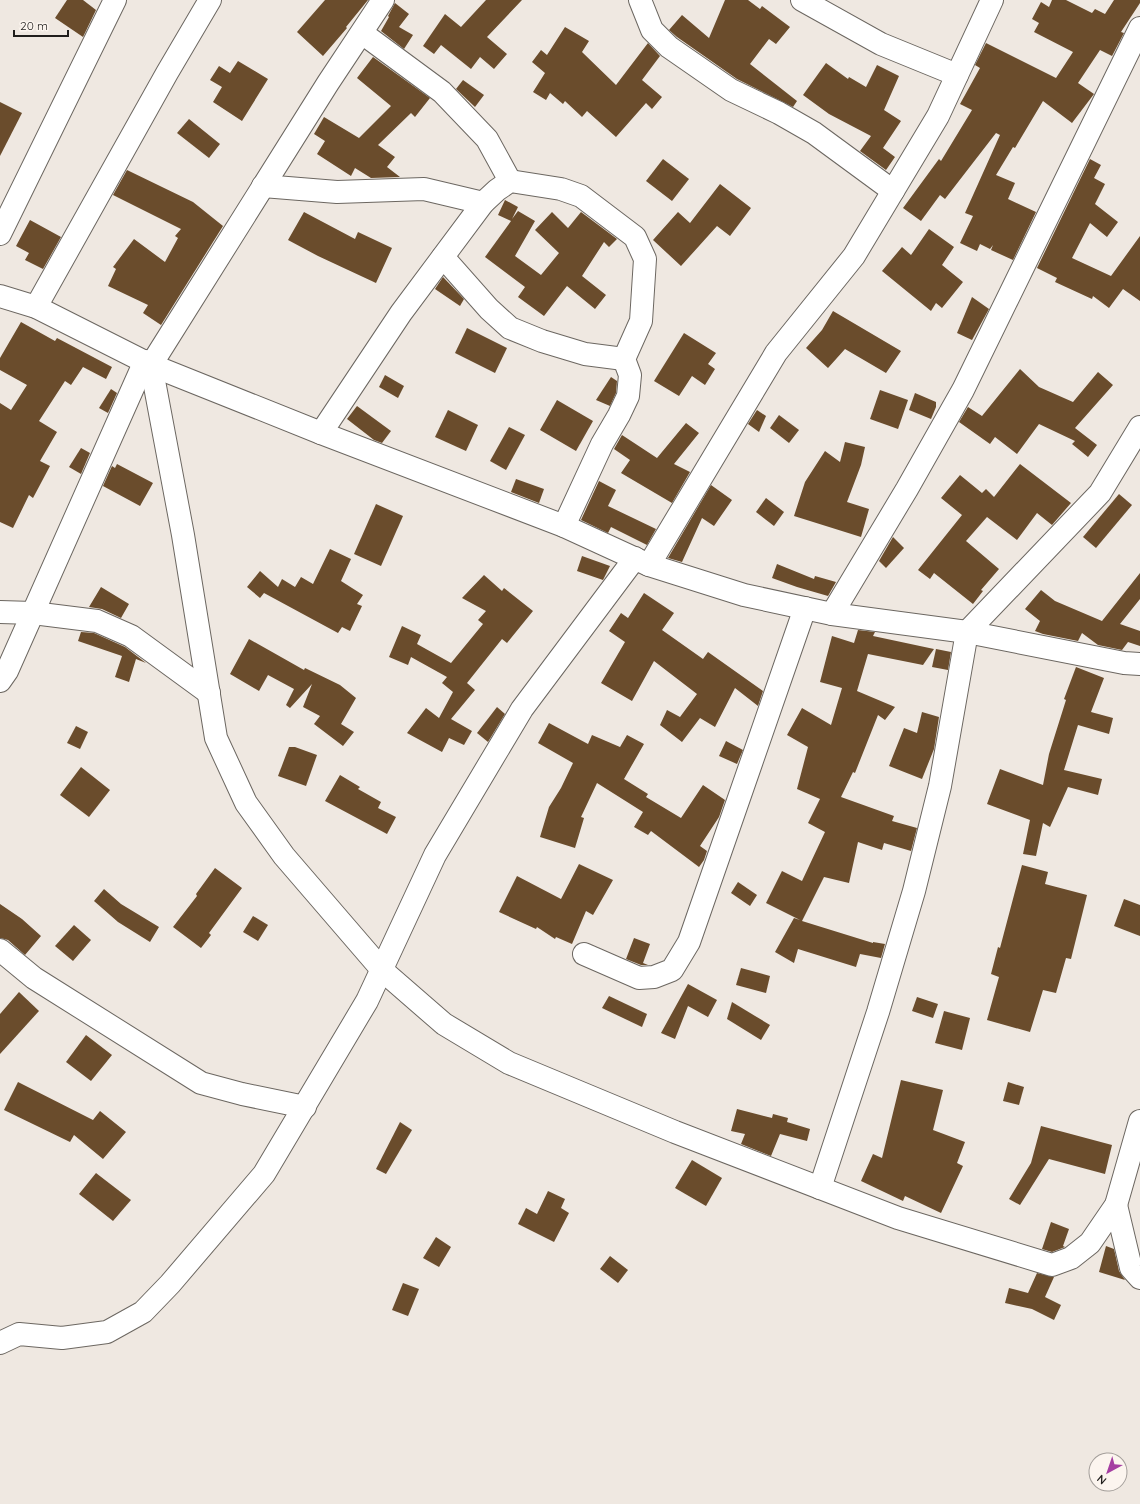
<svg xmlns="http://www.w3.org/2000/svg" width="1140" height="1504" font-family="Quicksand,sans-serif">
<rect width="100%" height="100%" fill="#efe8e1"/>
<!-- building -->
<g fill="#6a4c2c">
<path d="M 67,0 L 83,0 L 96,10 L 83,37 L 55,18 Z"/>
<path d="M 325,0 L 368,0 L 346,27 L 347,28 L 323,56 L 297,32 Z"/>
<path d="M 486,0 L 522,0 L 487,37 L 507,54 L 494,69 L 480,57 L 471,69 L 441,45 L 434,54 L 423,46 L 445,14 L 461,27 Z"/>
<path d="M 725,0 L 748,0 L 760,9 L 762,6 L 790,27 L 776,44 L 769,39 L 750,64 L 797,101 L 793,107 L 737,79 L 677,37 L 669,30 L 682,15 L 709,38 Z"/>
<path d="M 1052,0 L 1066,0 L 1092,13 L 1095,9 L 1105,14 L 1114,0 L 1140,0 L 1140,3 L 1121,32 L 1124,33 L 1112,56 L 1100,50 L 1078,83 L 1094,94 L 1072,123 L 1043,101 L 1015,148 L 1013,147 L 996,175 L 1015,183 L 1008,199 L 1036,212 L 1013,260 L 991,250 L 993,245 L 990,249 L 980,244 L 977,251 L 960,243 L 973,216 L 965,213 L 1000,135 L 996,133 L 945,199 L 940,195 L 921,221 L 903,208 L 939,159 L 941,161 L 972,110 L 960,104 L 980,68 L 975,65 L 986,43 L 1056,78 L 1073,52 L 1034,32 L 1039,23 L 1032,19 L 1041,2 L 1049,7 Z"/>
<path d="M 395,3 L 409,14 L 399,27 L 413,35 L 404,49 L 381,31 L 389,17 L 388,16 Z"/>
<path d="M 565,27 L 589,41 L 582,52 L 616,85 L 648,43 L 660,56 L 642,80 L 662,97 L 652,109 L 646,103 L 616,137 L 587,111 L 582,117 L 565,101 L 563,104 L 550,93 L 546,100 L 533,92 L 545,73 L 532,62 L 541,50 L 547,55 Z"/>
<path d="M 373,57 L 430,98 L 415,117 L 411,113 L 378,145 L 395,157 L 387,167 L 400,177 L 371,178 L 355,168 L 351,176 L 317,154 L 325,141 L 314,134 L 324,117 L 359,138 L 391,106 L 357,78 Z"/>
<path d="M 238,61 L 268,79 L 242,121 L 213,102 L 222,87 L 210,80 L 219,66 L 230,73 Z"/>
<path d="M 826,63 L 848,79 L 849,77 L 866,87 L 877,65 L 899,76 L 884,110 L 901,121 L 883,148 L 895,157 L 886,170 L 860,151 L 871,136 L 829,114 L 803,95 Z"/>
<path d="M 463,80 L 484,95 L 475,107 L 456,89 Z"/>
<path d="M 0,102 L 22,113 L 0,156 Z"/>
<path d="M 189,119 L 220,144 L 209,158 L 177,133 Z"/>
<path d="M 663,159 L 689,179 L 672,201 L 646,181 Z"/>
<path d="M 1090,159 L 1101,165 L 1094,178 L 1105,184 L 1095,204 L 1118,222 L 1107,237 L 1090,223 L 1072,258 L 1111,276 L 1140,236 L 1140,301 L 1123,289 L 1109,308 L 1093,296 L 1092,299 L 1055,282 L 1057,278 L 1037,268 Z"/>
<path d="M 127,170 L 193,202 L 223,226 L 161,325 L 143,313 L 148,305 L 108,286 L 116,269 L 113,267 L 134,239 L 165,262 L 178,238 L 175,236 L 181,229 L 113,195 Z"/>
<path d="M 720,184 L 751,208 L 730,236 L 717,226 L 681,266 L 653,240 L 678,212 L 690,223 Z"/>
<path d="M 505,200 L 518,207 L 512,219 L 518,211 L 535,221 L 515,256 L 541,275 L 559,253 L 535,230 L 552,212 L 568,228 L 581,212 L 617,239 L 609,247 L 604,242 L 582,276 L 606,295 L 595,309 L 567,286 L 544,316 L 518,297 L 525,287 L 485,257 L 511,221 L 498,215 Z"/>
<path d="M 304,212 L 355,239 L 358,232 L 392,248 L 376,283 L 318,256 L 288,240 Z"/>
<path d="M 30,220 L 61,237 L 43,269 L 25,260 L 29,253 L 16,246 Z"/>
<path d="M 929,229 L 954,247 L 942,265 L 963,282 L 942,308 L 936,303 L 931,311 L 882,271 L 902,247 L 911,255 Z"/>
<path d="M 443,277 L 464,299 L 460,306 L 435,289 Z"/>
<path d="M 972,297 L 989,309 L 972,340 L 957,333 Z"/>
<path d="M 833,311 L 901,351 L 886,373 L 845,349 L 828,368 L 806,348 L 822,330 Z"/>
<path d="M 21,322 L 55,341 L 57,338 L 112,367 L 106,379 L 83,367 L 71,385 L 65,381 L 39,421 L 57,432 L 40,461 L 50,466 L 33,498 L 29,495 L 13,528 L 0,522 L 0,403 L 11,410 L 27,385 L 0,370 L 0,358 Z"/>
<path d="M 467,328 L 507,348 L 495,373 L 455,353 Z"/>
<path d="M 684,333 L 716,353 L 708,364 L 715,369 L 705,385 L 692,376 L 679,396 L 654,381 Z"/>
<path d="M 1020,369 L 1039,387 L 1073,402 L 1098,372 L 1113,385 L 1075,428 L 1097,445 L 1088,457 L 1072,444 L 1075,441 L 1039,424 L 1017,454 L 995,437 L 990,444 L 959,422 L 968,407 L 982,416 Z"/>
<path d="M 385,375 L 404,386 L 398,398 L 379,387 Z"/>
<path d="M 611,377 L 617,381 L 616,393 L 610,406 L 596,400 Z"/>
<path d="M 111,389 L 117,393 L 108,413 L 99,408 Z"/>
<path d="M 880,390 L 908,400 L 898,429 L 870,419 Z"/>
<path d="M 915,393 L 936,402 L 936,407 L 931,419 L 909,410 Z"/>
<path d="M 557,400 L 593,421 L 576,451 L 540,430 Z"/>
<path d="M 357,406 L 391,431 L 382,443 L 374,440 L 347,419 Z"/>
<path d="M 448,410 L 478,425 L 466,451 L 435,437 Z"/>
<path d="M 757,410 L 766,416 L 759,432 L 748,424 Z"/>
<path d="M 779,415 L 799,430 L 789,443 L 770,428 Z"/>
<path d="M 686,423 L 699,433 L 674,464 L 690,472 L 672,503 L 621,473 L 630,460 L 614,449 L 622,435 L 657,458 Z"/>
<path d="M 509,427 L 525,435 L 506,470 L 490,461 Z"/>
<path d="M 845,442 L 865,447 L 861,465 L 847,502 L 869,509 L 861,537 L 794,516 L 805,482 L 825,451 L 840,462 Z"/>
<path d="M 81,448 L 90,453 L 81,474 L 69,467 Z"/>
<path d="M 117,464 L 153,483 L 140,506 L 103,486 L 112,466 L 115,468 Z"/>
<path d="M 1020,464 L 1071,503 L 1052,525 L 1037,513 L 1017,540 L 987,517 L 966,541 L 999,569 L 981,590 L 983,591 L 973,604 L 934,573 L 930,579 L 918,570 L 962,515 L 941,498 L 960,475 L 982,493 L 986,489 L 994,497 Z"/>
<path d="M 516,479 L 544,489 L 539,503 L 511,492 Z"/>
<path d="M 599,481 L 616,490 L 608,506 L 656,529 L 647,545 L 611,527 L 608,533 L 581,520 Z"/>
<path d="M 711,485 L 732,500 L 714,526 L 702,518 L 682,562 L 668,558 Z"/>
<path d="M 1119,494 L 1132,505 L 1096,548 L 1083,537 Z"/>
<path d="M 766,498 L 784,512 L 774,526 L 756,512 Z"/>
<path d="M 376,504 L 403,516 L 381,566 L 354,554 Z"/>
<path d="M 893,537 L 904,548 L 886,568 L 879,561 Z"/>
<path d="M 330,549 L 351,559 L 341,581 L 363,595 L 357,604 L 362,606 L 350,631 L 342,627 L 338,633 L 264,593 L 260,598 L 247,587 L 260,571 L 278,587 L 282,579 L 295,587 L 301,577 L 313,584 Z"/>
<path d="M 582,556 L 610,566 L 603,580 L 577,571 Z"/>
<path d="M 777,564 L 814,579 L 815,576 L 836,582 L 828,596 L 797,587 L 772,578 Z"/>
<path d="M 1140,573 L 1140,599 L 1120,624 L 1140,631 L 1140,646 L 1128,642 L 1122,650 L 1098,645 L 1082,633 L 1078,641 L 1043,634 L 1035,631 L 1040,621 L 1025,609 L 1041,590 L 1055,601 L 1102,621 Z"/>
<path d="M 484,575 L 502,591 L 504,588 L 533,611 L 507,643 L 502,639 L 467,683 L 475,690 L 451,719 L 472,731 L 464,745 L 449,738 L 442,752 L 407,733 L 426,708 L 439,718 L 453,692 L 442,683 L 447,677 L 411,657 L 408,665 L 389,657 L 402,626 L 421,635 L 417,644 L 451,663 L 483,624 L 478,620 L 486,611 L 462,598 Z"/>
<path d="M 101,587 L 129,604 L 121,618 L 102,609 L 89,607 Z"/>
<path d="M 644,593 L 674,613 L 662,630 L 703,659 L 708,652 L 763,691 L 758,706 L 735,688 L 715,727 L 700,718 L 682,742 L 660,725 L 667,710 L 680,717 L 697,694 L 654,661 L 632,701 L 601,683 L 625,642 L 609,631 L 621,613 L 628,618 Z"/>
<path d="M 858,630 L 875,632 L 873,636 L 934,649 L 923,665 L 868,654 L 857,691 L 895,707 L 885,720 L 878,715 L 855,773 L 853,772 L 841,797 L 894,816 L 892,821 L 917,828 L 911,851 L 884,843 L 882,850 L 858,842 L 849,883 L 824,877 L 802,921 L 873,943 L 873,942 L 885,944 L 881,958 L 860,954 L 856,967 L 798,949 L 794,963 L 775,952 L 794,918 L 800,920 L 766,903 L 782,871 L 802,881 L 825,832 L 808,823 L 820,799 L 797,789 L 808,747 L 787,735 L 802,708 L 831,725 L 842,688 L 820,682 L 832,636 L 854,643 Z"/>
<path d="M 81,632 L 94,633 L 125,647 L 146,663 L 136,659 L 129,682 L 115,677 L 122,656 L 78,641 Z"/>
<path d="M 249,639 L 304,670 L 305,668 L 340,685 L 356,698 L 341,724 L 354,732 L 343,746 L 314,724 L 320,716 L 303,707 L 312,684 L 290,708 L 286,705 L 294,689 L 268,675 L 259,691 L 230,674 Z"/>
<path d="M 936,649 L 951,652 L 948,670 L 932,667 Z"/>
<path d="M 1076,667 L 1104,678 L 1091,712 L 1113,718 L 1109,734 L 1078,725 L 1064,770 L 1102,779 L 1098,795 L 1068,787 L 1050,827 L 1043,823 L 1036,856 L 1023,854 L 1030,820 L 987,804 L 1000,769 L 1043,785 L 1049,754 L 1066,700 L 1064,699 Z"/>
<path d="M 497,707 L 505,714 L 488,742 L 477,733 Z"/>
<path d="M 922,712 L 939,717 L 934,749 L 922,779 L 889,766 L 904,728 L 917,733 Z"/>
<path d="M 549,723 L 588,744 L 592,735 L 620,747 L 627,735 L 644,744 L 624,779 L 648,794 L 646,797 L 681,818 L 703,785 L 725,800 L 719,817 L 700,846 L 707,851 L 704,860 L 699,867 L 651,831 L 648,835 L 634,827 L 643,812 L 597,783 L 581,817 L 584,818 L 575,848 L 540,837 L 549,807 L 561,788 L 573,763 L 538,743 Z"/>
<path d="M 76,726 L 88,732 L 80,749 L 67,743 Z"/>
<path d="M 726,741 L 743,750 L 737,764 L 719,756 Z"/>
<path d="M 289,747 L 295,747 L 317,755 L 306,786 L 278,776 Z"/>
<path d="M 81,767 L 110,790 L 89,817 L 60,795 Z"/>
<path d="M 340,775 L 360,787 L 358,789 L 381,802 L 378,808 L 396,817 L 387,834 L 325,801 Z"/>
<path d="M 579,864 L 613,880 L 593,915 L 586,911 L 572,944 L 556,937 L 555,939 L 537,927 L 536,929 L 499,912 L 517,876 L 561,899 Z"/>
<path d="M 1022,865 L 1048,872 L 1045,884 L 1087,895 L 1071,959 L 1066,958 L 1056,993 L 1043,990 L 1030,1032 L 987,1020 L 999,977 L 991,974 L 998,947 L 1000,948 Z"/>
<path d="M 215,868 L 242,888 L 209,933 L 211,935 L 201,948 L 173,927 L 197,896 L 196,894 Z"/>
<path d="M 738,882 L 757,895 L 750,906 L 731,893 Z"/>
<path d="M 104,889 L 121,904 L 159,927 L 150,942 L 118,922 L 94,901 Z"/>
<path d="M 1124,899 L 1140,905 L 1140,936 L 1114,926 Z"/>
<path d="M 0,904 L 22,919 L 41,936 L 25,955 L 8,940 L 0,938 Z"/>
<path d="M 253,916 L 268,925 L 258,941 L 243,932 Z"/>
<path d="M 74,925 L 91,940 L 73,961 L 55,946 Z"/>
<path d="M 634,938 L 650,944 L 643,963 L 648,965 L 641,965 L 626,959 Z"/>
<path d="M 741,968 L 770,976 L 766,993 L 736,985 Z"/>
<path d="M 688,984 L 717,1000 L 708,1017 L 688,1006 L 675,1039 L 661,1033 Z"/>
<path d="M 19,992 L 39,1011 L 0,1054 L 0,1014 Z"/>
<path d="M 609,996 L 647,1014 L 642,1027 L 602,1008 Z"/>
<path d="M 917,997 L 938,1004 L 933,1018 L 912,1011 Z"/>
<path d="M 732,1002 L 770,1025 L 761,1040 L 727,1019 Z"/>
<path d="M 944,1011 L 970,1018 L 962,1050 L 935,1043 Z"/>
<path d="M 86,1035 L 112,1055 L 91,1081 L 66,1062 Z"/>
<path d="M 901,1080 L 943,1090 L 933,1130 L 965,1142 L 957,1163 L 963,1166 L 941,1213 L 905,1196 L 903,1201 L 861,1181 L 873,1154 L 882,1158 Z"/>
<path d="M 18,1082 L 93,1120 L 100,1111 L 126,1132 L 103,1159 L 74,1135 L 70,1142 L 4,1110 Z"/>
<path d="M 1008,1082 L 1024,1087 L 1019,1105 L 1003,1101 Z"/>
<path d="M 737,1109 L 772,1118 L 773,1114 L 788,1118 L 787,1122 L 810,1129 L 807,1141 L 780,1134 L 771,1156 L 741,1144 L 745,1134 L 731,1131 Z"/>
<path d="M 400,1122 L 412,1130 L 386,1174 L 376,1169 Z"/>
<path d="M 1041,1126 L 1112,1145 L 1105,1174 L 1049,1159 L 1020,1205 L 1009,1199 L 1031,1163 Z"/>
<path d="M 692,1160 L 722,1178 L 706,1206 L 675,1188 Z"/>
<path d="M 96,1173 L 131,1200 L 113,1221 L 79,1194 Z"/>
<path d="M 548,1191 L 565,1199 L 561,1208 L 569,1213 L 554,1242 L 518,1224 L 526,1208 L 537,1214 Z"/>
<path d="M 1051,1222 L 1069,1229 L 1063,1246 L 1065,1247 L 1052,1252 L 1042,1249 Z"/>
<path d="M 436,1237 L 451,1247 L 439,1267 L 423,1258 Z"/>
<path d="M 1106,1246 L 1114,1249 L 1119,1271 L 1125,1280 L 1099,1272 Z"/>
<path d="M 610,1256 L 628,1270 L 618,1283 L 600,1269 Z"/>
<path d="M 1037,1273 L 1054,1277 L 1045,1297 L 1061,1305 L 1054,1320 L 1032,1309 L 1005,1303 L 1009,1288 L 1028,1293 Z"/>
<path d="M 403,1283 L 419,1289 L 408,1316 L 392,1310 Z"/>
</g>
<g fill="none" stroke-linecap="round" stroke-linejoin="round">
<!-- minor casing -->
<g stroke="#6c6761" stroke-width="24">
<g id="minor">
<path d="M 383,0 L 328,83 L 151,365 L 183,535 L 216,738 L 246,803 L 284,856 L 383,971 L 444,1024 L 509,1063 L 675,1132 L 898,1218 L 1052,1265 L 1071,1258 L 1090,1243 L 1116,1205 L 1140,1121"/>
<path d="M 640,0 L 652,30 L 669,47 L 731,90 L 779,113 L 814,133 L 893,191"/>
<path d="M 802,0 L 881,44 L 957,75"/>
<path d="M 362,33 L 442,92 L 487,139 L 510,181"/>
<path d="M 263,186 L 337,192 L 424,189 L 483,203"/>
<path d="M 0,234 L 115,0"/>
<path d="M 443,257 L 489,309 L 510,328 L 542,341 L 585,354 L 624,359"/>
<path d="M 0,296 L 36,307 L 151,365 L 321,433 L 564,526 L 649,565 L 744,595 L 832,614 L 967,632 L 1124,663 L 1140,664"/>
<path d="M 36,307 L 167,73 L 210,0"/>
<path d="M 321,433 L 401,313 L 483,203 L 497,190 L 510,181 L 561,189 L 581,196 L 635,237 L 645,259 L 641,321 L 624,359 L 630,375 L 628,396 L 619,415 L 602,444 L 564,526"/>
<path d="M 649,565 L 776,353 L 854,256 L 938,116 L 992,0"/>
<path d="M 0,612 L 33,613 L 97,621 L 131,636 L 209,693"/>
<path d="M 832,614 L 907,489 L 963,390 L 1140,28"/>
<path d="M 0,681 L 7,671 L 145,361"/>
<path d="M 0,950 L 34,978 L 201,1083 L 242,1094 L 305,1107"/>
<path d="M 584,954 L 639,978 L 654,977 L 672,970 L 689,942 L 805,608"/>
<path d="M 820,1188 L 878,1012 L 914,891 L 940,786 L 967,632 L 1100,493 L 1140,427"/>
<path d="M 1116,1205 L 1131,1268 L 1140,1278"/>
<path d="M 0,1343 L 19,1334 L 62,1338 L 107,1332 L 143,1312 L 170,1284 L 264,1174 L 367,1001 L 435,855 L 522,709 L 635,558"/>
</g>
</g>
<!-- minor -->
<use href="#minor" stroke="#fff" stroke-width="22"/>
</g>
<!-- north arrow -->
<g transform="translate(1108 1472) rotate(220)"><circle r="19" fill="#fcf5ef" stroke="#a49f9b"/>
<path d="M0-3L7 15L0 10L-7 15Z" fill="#a53ea2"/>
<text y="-6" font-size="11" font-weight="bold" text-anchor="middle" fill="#201e1c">N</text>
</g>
<!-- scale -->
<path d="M14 30v6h54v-6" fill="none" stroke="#201e1c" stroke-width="2"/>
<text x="20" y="30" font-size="12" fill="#201e1c" stroke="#fcf5ef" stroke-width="3" paint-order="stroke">20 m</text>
</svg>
